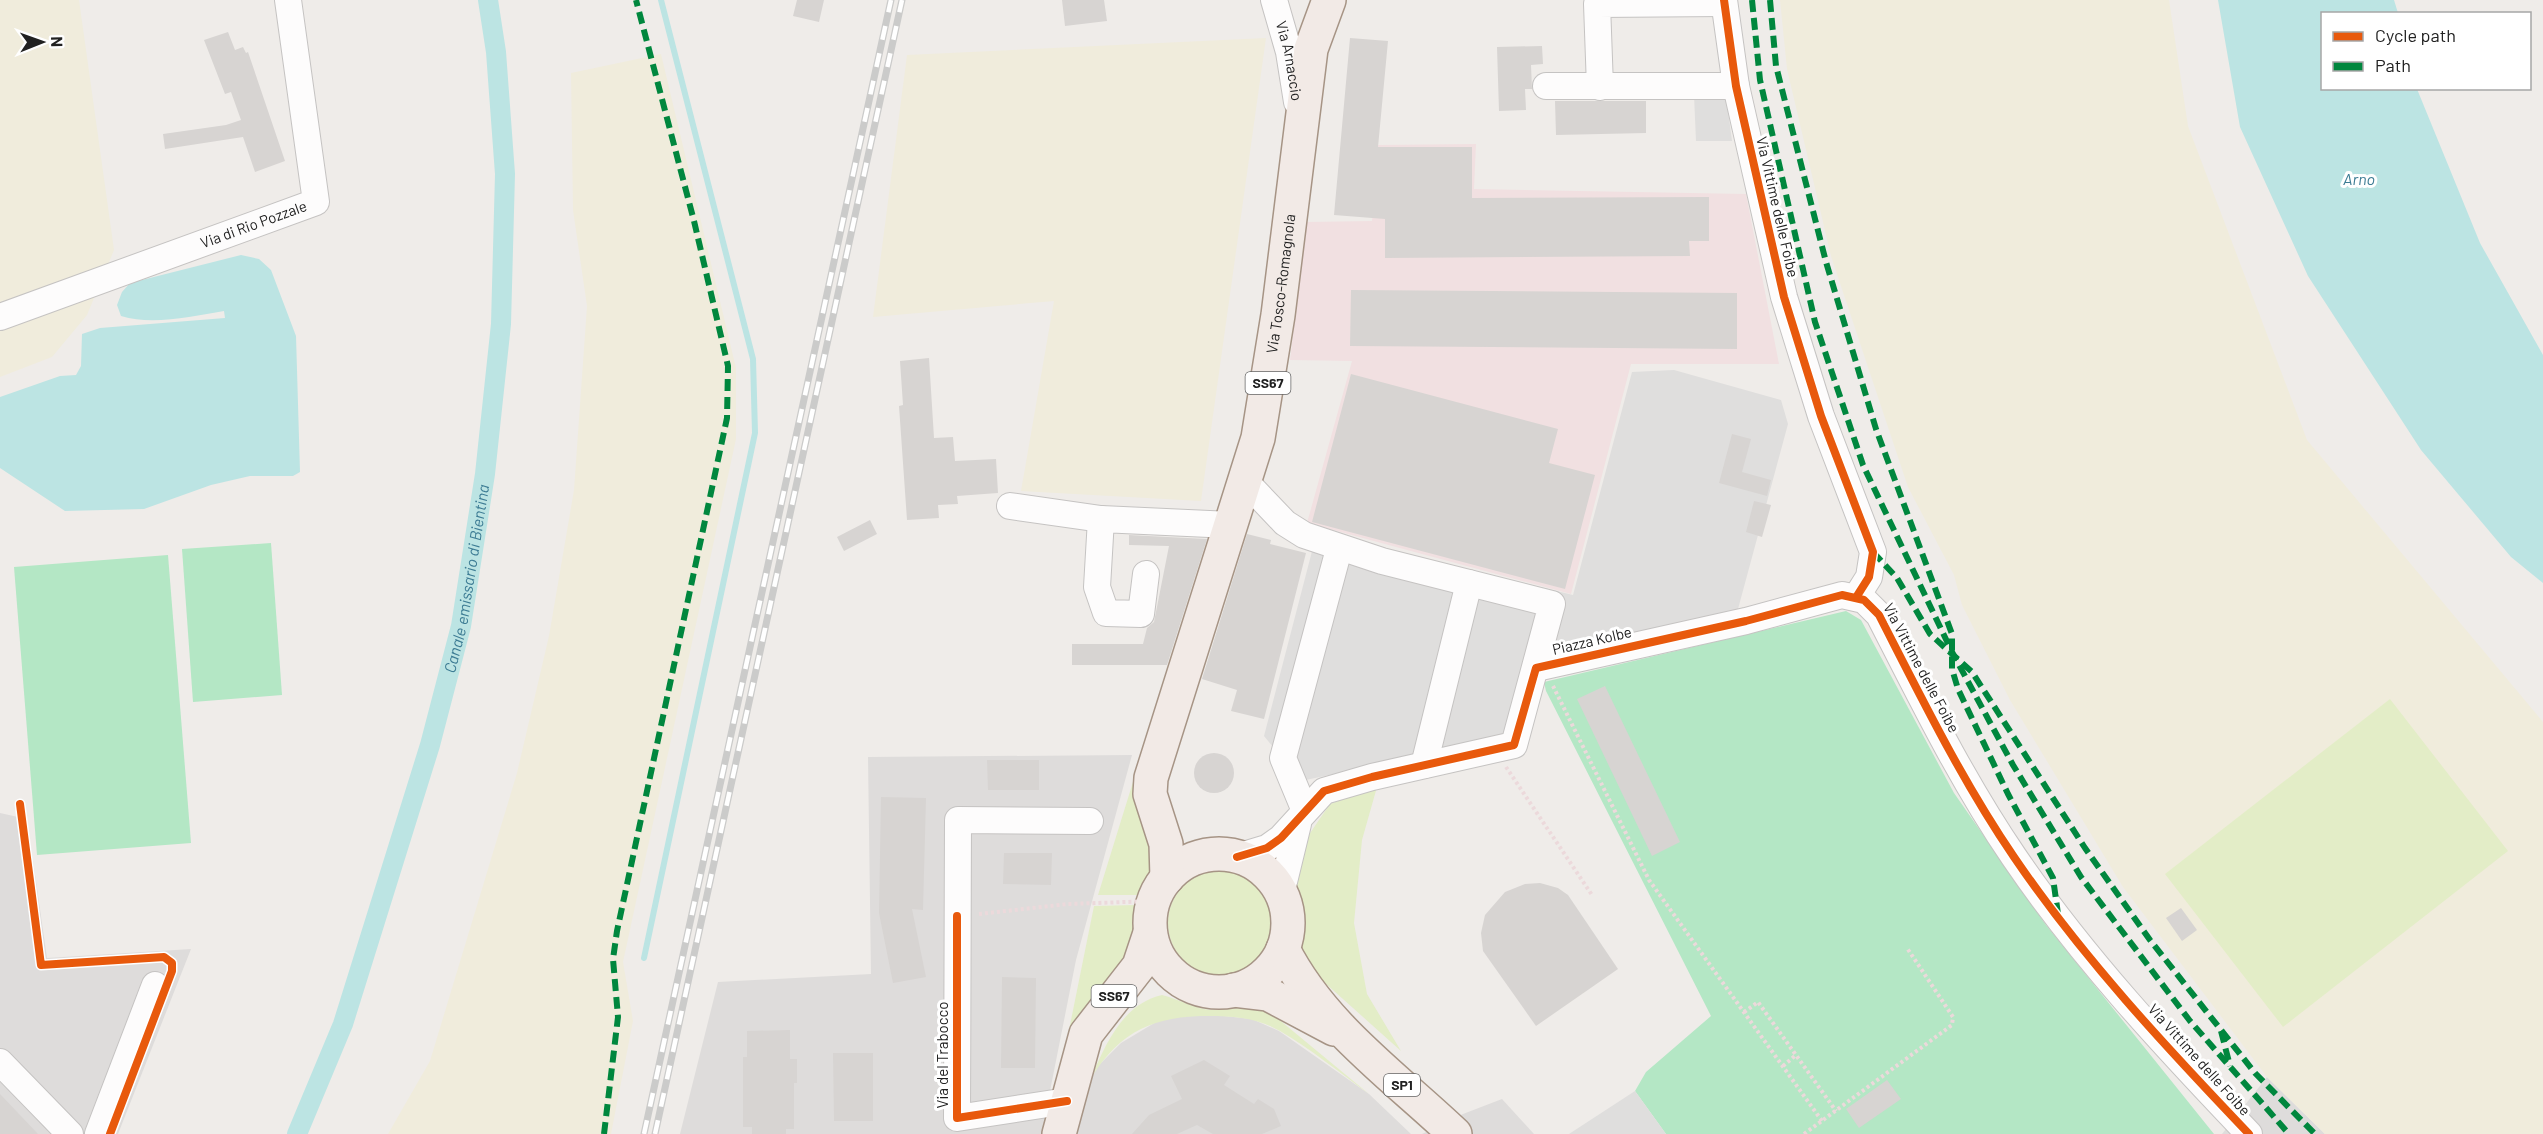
<svg xmlns="http://www.w3.org/2000/svg" width="2543" height="1134" font-family="Barlow,sans-serif">
<rect width="100%" height="100%" fill="#efece9"/>
<!-- residential -->
<g fill="#dedcdb">
<path d="M 1132,755 L 1076,960 L 1050,1091 L 1091,1078 L 1099,1065 L 1121,1043 L 1161,1019 L 1176,1016 L 1224,1016 L 1252,1019 L 1279,1031 L 1369,1094 L 1411,1134 L 680,1134 L 718,982 L 871,974 L 868,757 Z"/>
<path d="M 0,813 L 27,819 L 47,958 L 191,949 L 118,1134 L 0,1134 Z"/>
<path d="M 2267,1077 L 2325,1134 L 2222,1134 Z"/>
<path d="M 1502,1099 L 1534,1134 L 1422,1134 L 1463,1114 Z"/>
</g>
<!-- commercial -->
<path fill="#f1e0e1" d="M 1476,144 L 1474,189 L 1746,194 L 1779,364 L 1631,364 L 1571,594 L 1307,523 L 1352,361 L 1290,360 L 1306,222 L 1372,221 L 1377,145 Z"/>
<!-- farmland -->
<g fill="#f0ecdc">
<path d="M 0,0 L 79,0 L 114,250 L 87,315 L 52,357 L 0,377 Z"/>
<path d="M 1780,0 L 2169,0 L 2188,126 L 2307,440 L 2543,722 L 2543,1134 L 2325,1134 L 2267,1077 L 2123,887 L 2010,700 L 1962,605 L 1954,575 L 1908,487 L 1831,256 L 1787,69 Z"/>
<path d="M 1266,38 L 1201,501 L 1021,491 L 1054,301 L 873,317 L 907,55 Z"/>
<path d="M 661,54 L 736,368 L 736,439 L 623,962 L 633,1021 L 611,1134 L 388,1134 L 430,1061 L 517,773 L 549,636 L 574,490 L 587,306 L 573,210 L 571,73 Z"/>
</g>
<!-- grass -->
<g fill="#e3edc7">
<path d="M 2390,699 L 2508,851 L 2283,1027 L 2165,874 Z"/>
<path d="M 1137,769 L 1136,807 L 1149,836 L 1151,869 L 1138,895 L 1098,895 Z"/>
<path d="M 1377,787 L 1362,840 L 1354,923 L 1367,994 L 1401,1051 L 1305,965 L 1299,956 L 1300,923 L 1291,871 L 1308,836 L 1330,804 Z"/>
<circle cx="1220" cy="923" r="52"/>
<path d="M 1135,905 L 1133,951 L 1066,1045 L 1094,906 Z"/>
<path d="M 1162,995 C 1179,999 1195,1009 1212,1010 C 1230,1011 1247,1004 1265,1008 L 1369,1094 C 1340,1073 1311,1049 1280,1031 C 1258,1018 1234,1016 1209,1016 C 1155,1016 1121,1030 1091,1078 C 1106,1043 1123,1004 1162,995 Z"/>
</g>
<!-- pitch -->
<g fill="#b4e7c5">
<path d="M 271,543 L 282,695 L 193,702 L 182,549 Z"/>
<path d="M 168,555 L 191,843 L 37,855 L 14,567 Z"/>
<path d="M 1846,611 L 1861,620 L 1954,793 L 2046,925 L 2214,1134 L 1666,1134 L 1635,1091 L 1646,1072 L 1711,1016 L 1546,691 L 1544,682 Z"/>
</g>
<!-- parking -->
<g fill="#dfdedd">
<path d="M 1694,95 L 1726,95 L 1732,141 L 1696,141 Z"/>
<path d="M 1674,370 L 1781,400 L 1788,424 L 1738,609 L 1530,659 L 1511,736 L 1301,781 L 1264,736 L 1317,532 L 1573,595 L 1632,372 Z"/>
<path d="M 1635,1091 L 1666,1134 L 1569,1134 Z"/>
</g>
<!-- water -->
<g fill="#bce4e3">
<path d="M 2218,0 L 2394,0 L 2398,13 L 2322,14 L 2322,88 L 2417,89 L 2480,243 L 2543,355 L 2543,583 L 2511,557 L 2421,450 L 2308,276 L 2240,127 Z"/>
<path d="M 241,255 L 259,259 L 271,270 L 296,336 L 300,472 L 293,476 L 250,476 L 211,485 L 144,509 L 65,511 L 0,468 L 0,397 L 60,376 L 76,375 L 81,366 L 82,334 L 100,328 L 225,318 L 224,311 C 192,316 153,326 121,316 L 117,305 L 122,292 L 130,283 Z"/>
</g>
<g fill="none" stroke-linecap="round" stroke-linejoin="round">
<!-- stream -->
<path stroke="#bce4e3" stroke-width="6" d="M 644,958 L 755,433 L 753,359 L 661,0"/>
<!-- canal -->
<path stroke="#bce4e3" stroke-width="20" id="s1" d="M 297,1134 L 343,1024 L 430,745 L 461,626 L 485,474 L 501,324 L 505,174 L 496,52 L 488,0"/>
</g>
<!-- building -->
<g fill="#d7d4d2">
<path d="M 797,0 L 824,0 L 819,22 L 793,16 Z"/>
<path d="M 1062,0 L 1104,0 L 1107,21 L 1065,26 Z"/>
<path d="M 228,32 L 235,50 L 243,47 L 246,53 L 248,52 L 285,161 L 255,172 L 243,137 L 165,149 L 163,134 L 226,125 L 241,120 L 231,92 L 225,94 L 204,40 Z"/>
<path d="M 1350,38 L 1388,41 L 1378,147 L 1472,147 L 1472,198 L 1709,197 L 1709,241 L 1689,241 L 1690,256 L 1385,258 L 1385,219 L 1334,215 Z"/>
<path d="M 1542,46 L 1543,64 L 1531,65 L 1532,89 L 1525,89 L 1526,110 L 1499,111 L 1497,47 Z"/>
<path d="M 1555,101 L 1646,101 L 1646,133 L 1556,135 Z"/>
<path d="M 1351,290 L 1737,293 L 1737,349 L 1350,346 Z"/>
<path d="M 929,358 L 934,438 L 953,437 L 955,461 L 996,459 L 998,493 L 957,496 L 958,504 L 938,505 L 939,518 L 907,520 L 899,406 L 903,405 L 900,361 Z"/>
<path d="M 1351,374 L 1558,429 L 1549,463 L 1595,475 L 1565,589 L 1312,522 Z"/>
<path d="M 1732,434 L 1751,439 L 1742,472 L 1771,480 L 1767,496 L 1719,483 Z"/>
<path d="M 1754,501 L 1771,505 L 1762,537 L 1746,532 Z"/>
<path d="M 870,520 L 877,534 L 844,551 L 837,537 Z"/>
<path d="M 1247,534 L 1271,540 L 1270,544 L 1306,553 L 1264,719 L 1231,711 L 1237,690 L 1202,679 Z"/>
<path d="M 1129,535 L 1207,539 L 1167,665 L 1072,665 L 1072,644 L 1143,644 L 1147,628 L 1154,622 L 1169,546 L 1129,545 Z"/>
<path d="M 1605,686 L 1680,842 L 1652,856 L 1577,699 Z"/>
<circle cx="1214" cy="773" r="20"/>
<path d="M 987,760 L 1039,760 L 1039,790 L 988,790 Z"/>
<path d="M 881,797 L 926,798 L 923,910 L 912,909 L 926,977 L 893,983 L 879,913 Z"/>
<path d="M 1004,853 L 1052,853 L 1051,885 L 1003,884 Z"/>
<path d="M 1540,883 L 1558,888 L 1568,895 L 1618,969 L 1536,1026 L 1483,951 L 1481,933 L 1485,915 L 1505,892 L 1525,884 Z"/>
<path d="M 2181,908 L 2197,930 L 2182,941 L 2166,918 Z"/>
<path d="M 1002,977 L 1036,978 L 1035,1068 L 1001,1068 Z"/>
<path d="M 790,1030 L 790,1059 L 797,1059 L 797,1083 L 794,1083 L 794,1129 L 786,1129 L 786,1134 L 752,1134 L 752,1127 L 743,1127 L 743,1057 L 747,1057 L 747,1031 Z"/>
<path d="M 833,1053 L 873,1053 L 873,1121 L 834,1121 Z"/>
<path d="M 1204,1060 L 1230,1076 L 1224,1085 L 1254,1104 L 1258,1099 L 1274,1109 L 1281,1126 L 1262,1134 L 1213,1134 L 1197,1125 L 1177,1134 L 1132,1134 L 1149,1115 L 1182,1099 L 1171,1076 Z"/>
<path d="M 1887,1080 L 1901,1099 L 1859,1128 L 1846,1109 Z"/>
<path d="M 0,1094 L 38,1134 L 0,1134 Z"/>
</g>
<g fill="none" stroke-linecap="round" stroke-linejoin="round">
<!-- minor casing -->
<g stroke="#c5c3c2" stroke-width="28">
<g id="minor">
<path id="s2" d="M 1274,0 L 1289,52 L 1297,102"/>
<path d="M 1724,0 L 1736,86 L 1784,297 L 1821,416 L 1873,552 L 1869,577 L 1857,596"/>
<path d="M 1546,86 L 1736,86"/>
<path d="M 1600,87 L 1597,4 L 1724,3"/>
<path id="s3" d="M 0,317 L 316,202 L 288,0"/>
<path d="M 1010,506 L 1101,519"/>
<path d="M 1146,574 L 1141,614 L 1106,613 L 1097,587 L 1101,519 L 1231,525"/>
<path d="M 1536,668 L 1746,621 L 1842,595 L 1864,600 L 1879,615 C 1921,697 1962,781 2014,857 C 2082,957 2166,1047 2249,1134"/>
<path d="M 1424,765 L 1469,583"/>
<path d="M 1305,811 L 1283,758 L 1339,549"/>
<path d="M 1237,857 L 1267,848 L 1281,838 L 1324,791 L 1372,777 L 1514,745 L 1552,604 L 1382,561 L 1304,535 L 1285,523 L 1245,481"/>
<path d="M 1282,890 L 1298,824"/>
<path d="M 0,1062 L 70,1134"/>
<path d="M 1067,1101 L 957,1118 L 958,820 L 1090,821"/>
<path d="M 98,1134 L 155,985"/>
</g>
</g>
<!-- major casing -->
<g stroke="#a69485" stroke-width="36">
<g id="major">
<circle cx="1219" cy="923" r="69"/>
<path id="s4" d="M 1167,878 L 1166,844 L 1150,794 L 1151,778 L 1258,438 L 1278,315 L 1311,49 L 1329,0"/>
<path d="M 1283,949 C 1321,1025 1395,1077 1455,1134"/>
<path d="M 1234,990 L 1268,994 L 1334,1029"/>
<path d="M 1059,1134 L 1086,1034 L 1139,966 L 1150,933"/>
</g>
</g>
<!-- path -->
<g stroke="#ecd9db" stroke-width="4" stroke-dasharray="3 3" stroke-linecap="butt">
<path d="M 1553,686 L 1649,880 L 1822,1121"/>
<path d="M 1506,767 L 1592,895"/>
<path d="M 979,914 L 1068,904 L 1154,901"/>
<path d="M 1744,1012 L 1758,1002 L 1836,1111"/>
<path d="M 1783,1066 L 1796,1055"/>
<path d="M 1804,1134 L 1952,1025 L 1953,1017 L 1907,948"/>
</g>
<!-- minor -->
<use href="#minor" stroke="#fdfcfc" stroke-width="26"/>
<!-- major -->
<use href="#major" stroke="#f2eae6" stroke-width="33"/>
<!-- rail casing -->
<g stroke="#cbcbca" stroke-width="7">
<g id="rail">
<path d="M 644,1134 L 891,0"/>
<path d="M 655,1134 L 902,0"/>
</g>
</g>
<!-- rail -->
<use href="#rail" stroke="#fff" stroke-width="4.5" stroke-dasharray="14" stroke-linecap="butt"/>
<!-- quiet -->
<g stroke="#00873e" stroke-width="6" stroke-dasharray="12 6" stroke-linecap="butt">
<path d="M 1752,0 L 1760,80 L 1815,322 L 1863,465 L 1952,652 L 2013,765 L 2081,877 L 2190,1021 L 2289,1134"/>
<path d="M 1770,0 L 1776,66 L 1826,262 L 1876,429 L 1952,634 L 1952,669 L 1958,689 L 2008,794 L 2053,878 L 2058,914"/>
<path d="M 1873,552 L 1897,578 L 1930,634 L 1972,672 L 2085,848 L 2150,940 L 2255,1073 L 2315,1134"/>
<path d="M 2221,1031 L 2230,1066"/>
<path d="M 604,1134 L 618,1017 L 613,959 L 617,931 L 727,418 L 728,366 L 694,221 L 636,0"/>
</g>
<!-- cycleway casing -->
<g stroke="#fff" stroke-width="11">
<g id="cycleway">
<path d="M 1724,0 L 1736,86 L 1784,297 L 1821,416 L 1873,552 L 1869,577 L 1857,596"/>
<path d="M 20,804 L 41,965 L 164,957 L 172,963 L 172,971 L 110,1134"/>
<path d="M 1237,857 L 1267,848 L 1281,838 L 1324,791 L 1372,777 L 1514,745 L 1536,668 L 1746,621 L 1842,595 L 1864,600 L 1879,615 C 1921,697 1962,781 2014,857 C 2082,957 2166,1047 2249,1134"/>
<path d="M 957,916 L 957,1118 L 1067,1101"/>
</g>
</g>
<!-- cycleway -->
<use href="#cycleway" stroke="#e8590c" stroke-width="8"/>
</g>
<g text-anchor="middle" stroke-width="6" stroke-linejoin="round" paint-order="stroke">
<!-- shield labels -->
<g fill="#fff" stroke="#646464" stroke-width="1.5">
<rect x="1245.5" y="372" width="45" height="22" rx="4.5"/>
<rect x="1091.5" y="985" width="45" height="22" rx="4.5"/>
<rect x="1384" y="1074" width="36" height="22" rx="4.5"/>
</g>
<g font-size="14" font-weight="bold" fill="#212121">
<text x="1268" y="388">SS67</text>
<text x="1114" y="1001">SS67</text>
<text x="1402" y="1090">SP1</text>
</g>
<!-- street labels -->
<g font-size="15" fill="#212121" stroke="#fff">
<text dy="5" stroke="none"><textPath href="#s2" startOffset="63">Via Arnaccio</textPath></text>
<text transform="translate(1777 207) rotate(77)" y="5">Via Vittime delle Foibe</text>
<text dy="5" stroke="none"><textPath href="#s3" startOffset="270">Via di Rio Pozzale</textPath></text>
<text dy="5" stroke="none"><textPath href="#s4" startOffset="615">Via Tosco-Romagnola</textPath></text>
<text transform="translate(1592 641) rotate(-13)" y="5">Piazza Kolbe</text>
<text transform="translate(1921 668) rotate(62)" y="5">Via Vittime delle Foibe</text>
<text transform="translate(943 1055) rotate(-90)" y="5">Via del Trabocco</text>
<text transform="translate(2199 1060) rotate(48)" y="5">Via Vittime delle Foibe</text>
</g>
<!-- water labels -->
<g font-size="16" font-style="italic" fill="#3d7c94" stroke="#fff">
<text x="2359" y="185">Arno</text>
<text dy="6" stroke="none"><textPath href="#s1" startOffset="582">Canale emissario di Bientina</textPath></text>
</g>
</g>
<!-- legend -->
<rect x="2321" y="12" width="210" height="78" fill="#ffffff" stroke="#a6a6a6" stroke-width="1.5"/>
<rect x="2333" y="32" width="30" height="9" fill="#e8590c" stroke="#a6a6a6" stroke-width="1.5"/>
<text x="2375" y="42" font-size="18" fill="#212121">Cycle path</text>
<rect x="2333" y="62" width="30" height="9" fill="#00873e" stroke="#a6a6a6" stroke-width="1.5"/>
<text x="2375" y="72" font-size="18" fill="#212121">Path</text>
<!-- north arrow -->
<g transform="translate(42 42) rotate(89)" stroke="#ffffff" stroke-width="4.5" paint-order="stroke">
<path d="M0-4.5L10 22L0 15L-10 22Z" fill="#212121"/>
<text y="-9" font-size="16" font-weight="bold" text-anchor="middle" fill="#212121">N</text>
</g>
</svg>
